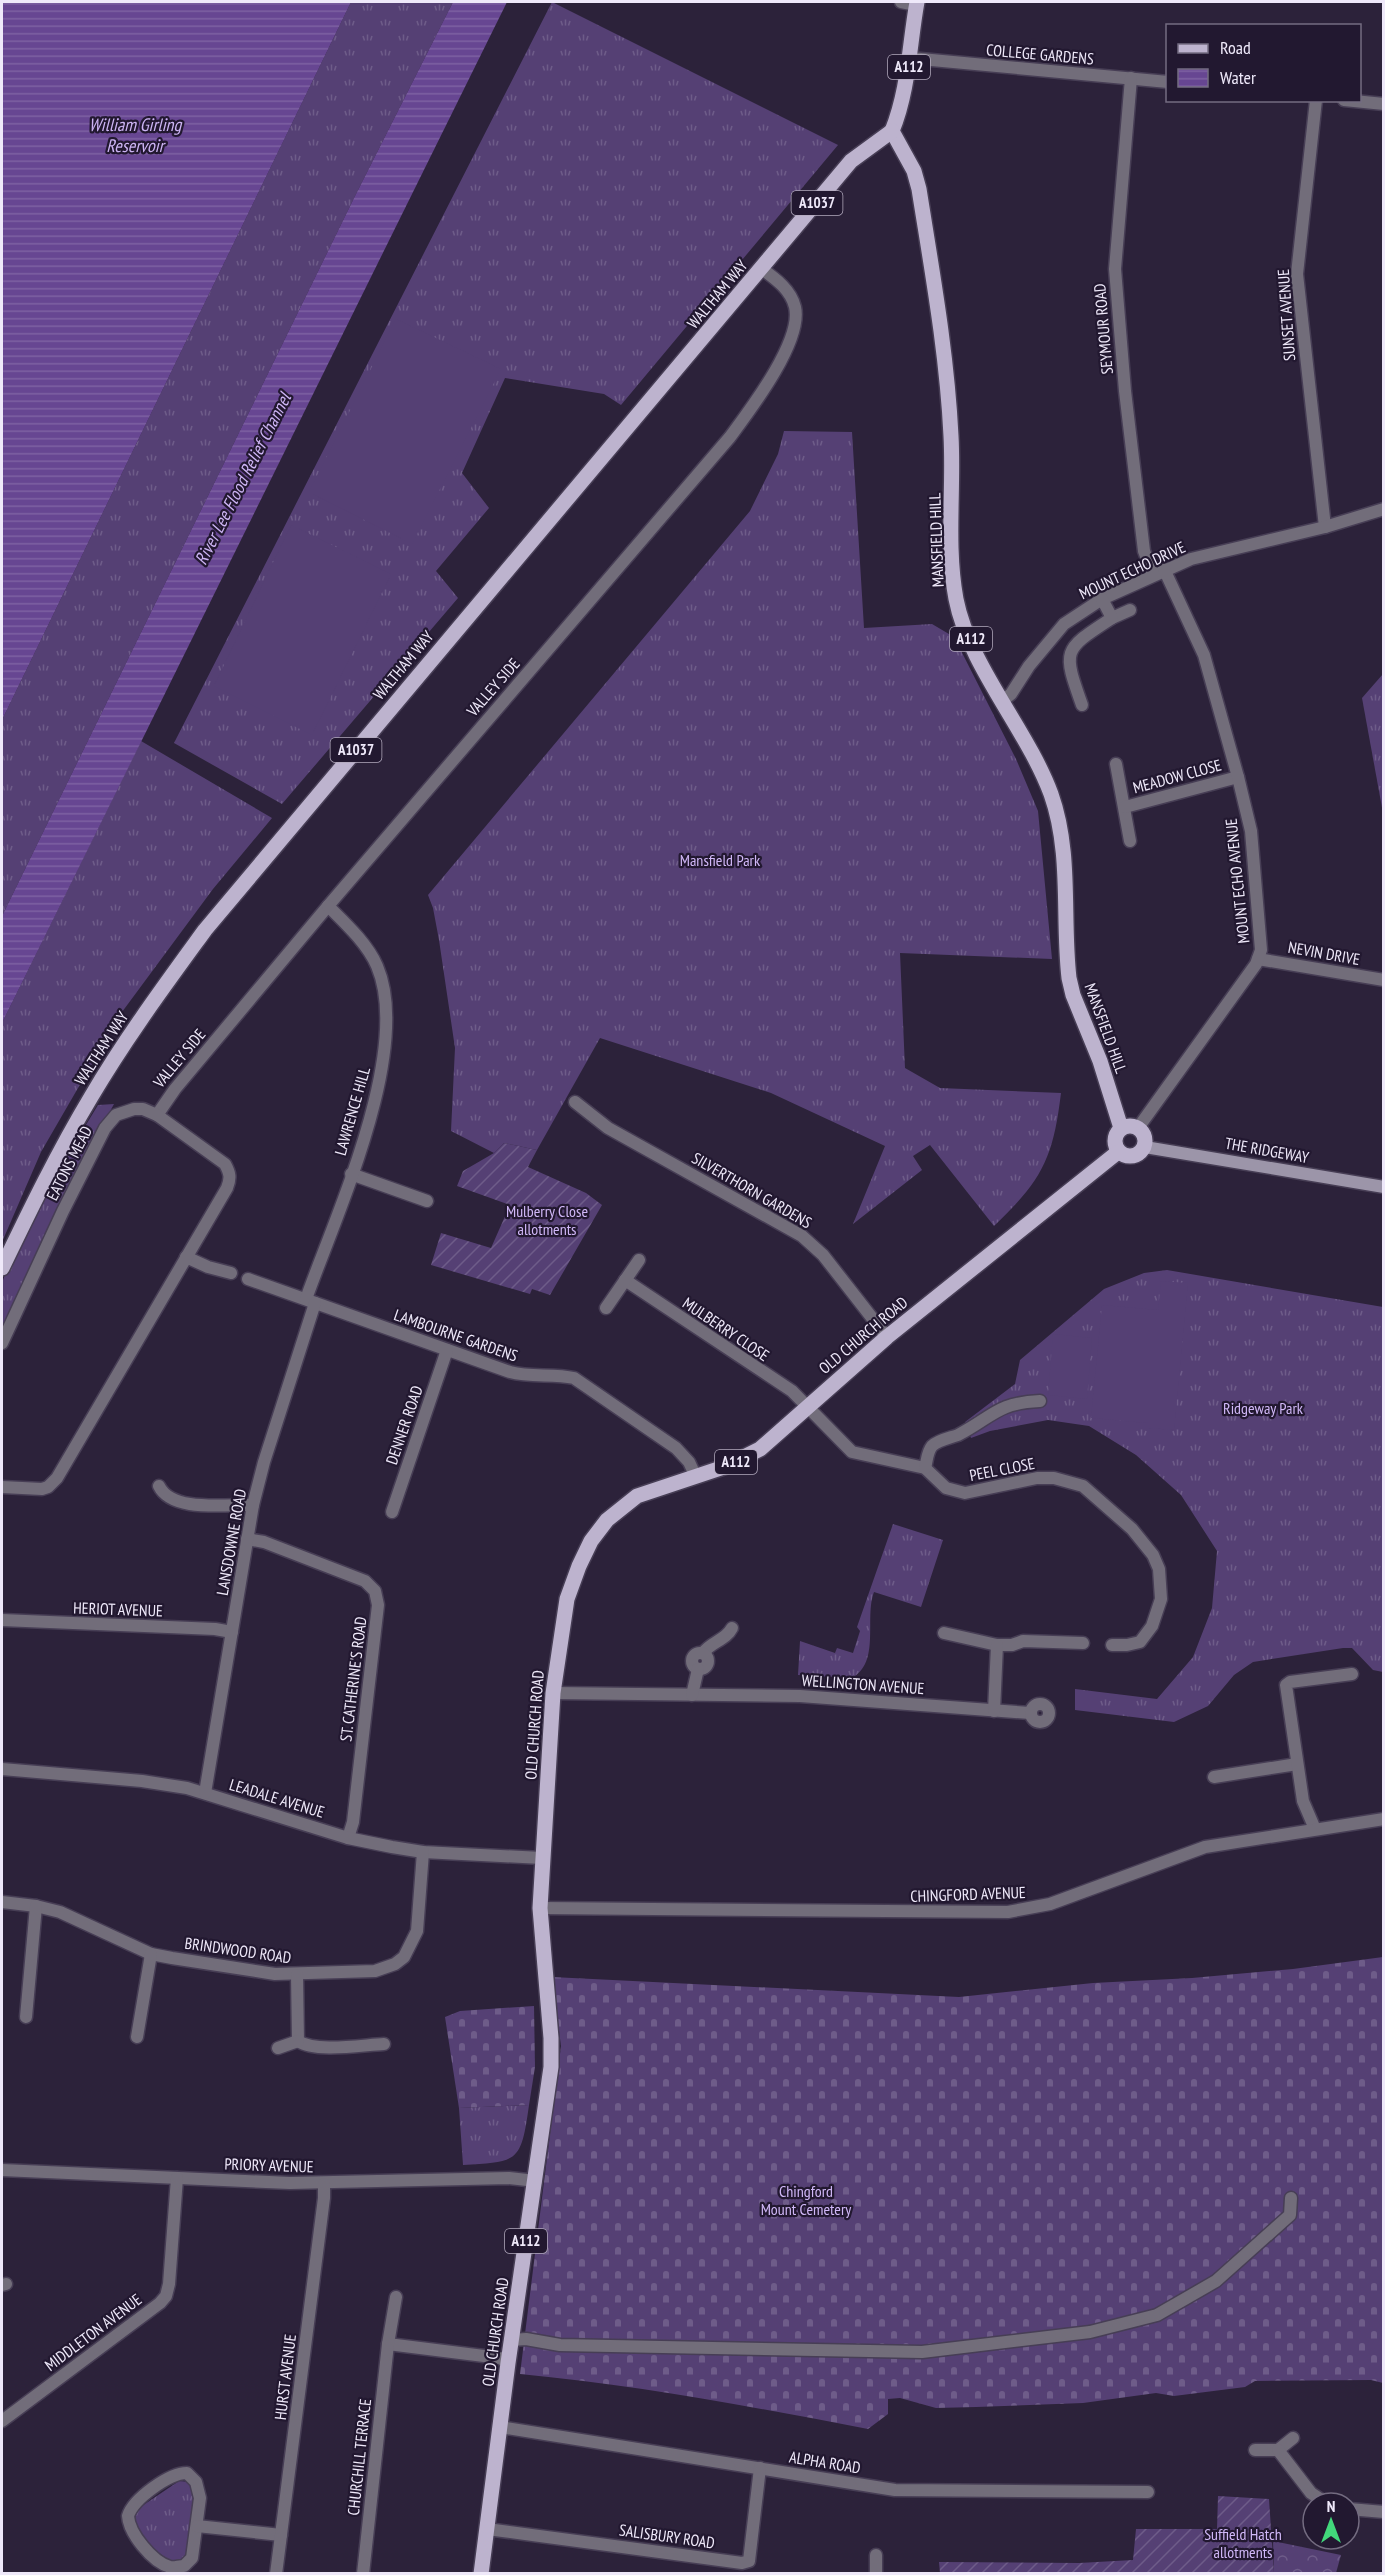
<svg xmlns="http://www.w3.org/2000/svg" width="1385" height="2575" font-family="'PT Sans Narrow',sans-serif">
<defs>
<pattern id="grass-tufts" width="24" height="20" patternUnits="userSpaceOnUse" patternTransform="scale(1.5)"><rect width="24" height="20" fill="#554074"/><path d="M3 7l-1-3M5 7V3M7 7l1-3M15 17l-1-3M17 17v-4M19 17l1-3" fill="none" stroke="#6e5c89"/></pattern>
<pattern id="forest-crowns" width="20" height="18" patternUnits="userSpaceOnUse" patternTransform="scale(1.5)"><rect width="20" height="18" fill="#554074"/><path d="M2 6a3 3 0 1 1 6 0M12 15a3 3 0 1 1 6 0" fill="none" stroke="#6e5c89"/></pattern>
<pattern id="cemetery-stones" width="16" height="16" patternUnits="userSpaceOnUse" patternTransform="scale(1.5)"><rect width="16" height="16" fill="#554074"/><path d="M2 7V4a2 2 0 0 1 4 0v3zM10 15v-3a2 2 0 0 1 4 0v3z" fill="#6e5c89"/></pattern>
<pattern id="garden-furrows" width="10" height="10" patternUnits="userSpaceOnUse" patternTransform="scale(1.5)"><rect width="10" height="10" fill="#554074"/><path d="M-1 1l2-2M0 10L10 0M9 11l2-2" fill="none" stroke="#6e5c89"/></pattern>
<pattern id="water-rules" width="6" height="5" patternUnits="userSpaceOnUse" patternTransform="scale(1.5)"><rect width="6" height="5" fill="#674692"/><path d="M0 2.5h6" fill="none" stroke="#7d61a2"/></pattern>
</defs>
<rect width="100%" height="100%" fill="#2c223a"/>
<!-- grass -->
<g fill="url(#grass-tufts)">
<path d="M 351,2 L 453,2 L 355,196 L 2,916 L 2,720 Z"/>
<path d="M 552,2 L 838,145 L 621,405 L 604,394 L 505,378 L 462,473 L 489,508 L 436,571 L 458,598 L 282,804 L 174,743 Z"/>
<path d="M 784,431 L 852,432 L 864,628 L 932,624 L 954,637 L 1016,759 L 1038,811 L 1052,959 L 900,953 L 905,1068 L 940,1088 L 1061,1093 C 1053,1159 1042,1180 994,1226 L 930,1145 L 913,1156 L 922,1170 L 853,1224 L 885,1146 L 771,1093 L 600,1038 L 537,1150 L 504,1143 L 494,1153 L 451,1131 L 455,1048 L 439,940 L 433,908 L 428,895 L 750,511 L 778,454 Z"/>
<path d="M 1383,674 L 1383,813 L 1362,698 Z"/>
<path d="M 141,741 L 272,818 L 213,889 L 122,1012 L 41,1152 L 2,1242 L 2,1023 Z"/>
<path d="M 114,1104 L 62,1200 L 2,1329 L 2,1283 L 5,1274 L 78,1131 L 81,1133 L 98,1105 Z"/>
<path d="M 1167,1270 L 1383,1307 L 1383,1672 L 1373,1670 L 1352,1648 L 1343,1648 L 1253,1662 L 1234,1675 L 1208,1706 L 1174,1722 L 1075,1710 L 1075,1689 L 1157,1699 L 1193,1657 L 1212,1608 L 1217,1551 L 1181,1495 L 1136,1455 L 1089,1426 L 1048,1420 L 990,1431 L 971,1438 L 965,1422 L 1015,1384 L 1020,1360 L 1104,1289 L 1144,1273 Z"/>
<path d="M 893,1524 L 943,1540 L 921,1607 L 874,1592 C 864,1618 881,1662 852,1678 L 798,1675 L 800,1641 L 835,1653 L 837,1648 L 853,1653 L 860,1631 L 857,1627 Z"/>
<path d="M 529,2105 C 521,2162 519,2162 463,2165 L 459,2108 Z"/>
<path d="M 179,2481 L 190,2482 L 197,2492 L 188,2553 L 184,2559 L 173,2562 C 156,2553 138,2536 135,2517 L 139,2508 Z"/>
</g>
<!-- forest -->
<path fill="url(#forest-crowns)" d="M 1273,2541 L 1341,2555 L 1336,2573 L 1274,2573 Z"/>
<!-- cemetery -->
<g fill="url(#cemetery-stones)">
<path d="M 1383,1957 L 1383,2383 L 1371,2380 L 1255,2381 L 1245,2387 L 1174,2396 L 1156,2393 L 1083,2403 L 976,2407 L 936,2408 L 900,2398 L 888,2399 L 888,2414 L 868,2429 C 753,2407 637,2385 520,2374 L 561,2046 L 552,1977 L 959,1997 L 1093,1983 L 1192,1978 L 1293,1969 Z"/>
<path d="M 534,2006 L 535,2067 L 529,2105 L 459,2108 L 445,2017 L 460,2011 Z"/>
</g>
<!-- garden -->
<g fill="url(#garden-furrows)">
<path d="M 504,1143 L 537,1150 L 528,1167 L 586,1193 L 602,1205 L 550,1295 L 532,1289 L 530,1294 L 431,1265 L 441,1233 L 491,1248 L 510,1205 L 457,1186 L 463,1171 L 494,1153 Z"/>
<path d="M 1218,2496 L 1269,2499 L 1274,2573 L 940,2573 L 939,2562 L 1079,2563 L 1133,2560 L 1136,2529 L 1217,2529 Z"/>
</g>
<!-- pitch -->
<g fill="#554074">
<path d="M 396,319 L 501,369 L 412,544 L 309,492 Z"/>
<path d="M 291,525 L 391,574 L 312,735 L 214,686 Z"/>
<path d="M 1161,1281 L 1188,1283 L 1174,1430 L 1148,1428 L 1148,1423 L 1091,1418 L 1102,1305 L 1158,1310 Z"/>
<path d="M 1053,1334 L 1092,1338 L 1087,1399 L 1048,1395 Z"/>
</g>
<!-- water -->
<g fill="url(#water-rules)">
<path d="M 2,2 L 351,2 L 2,720 Z"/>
<path d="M 453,2 L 507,2 L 2,1023 L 2,916 L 355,196 Z"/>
</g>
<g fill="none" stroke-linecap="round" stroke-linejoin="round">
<!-- street casing -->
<g stroke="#473e55" stroke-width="15">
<g id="street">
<path d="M 901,2 L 916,5"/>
<path d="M 910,58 L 1168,82"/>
<path d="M 1131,78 L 1115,269 L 1125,391 L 1144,551 L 1153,574"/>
<path d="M 1316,100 L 1297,274 L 1325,527"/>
<path d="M 1344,100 L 1384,104"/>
<path d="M 1112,618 L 1130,610"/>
<path d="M 1002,701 L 1011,694 L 1029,666 L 1064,624 L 1102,599 L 1191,559 L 1325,527 L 1384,509"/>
<path d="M 1082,705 C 1062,649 1063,650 1112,618 L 1102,599"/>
<path d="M 1116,764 L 1130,841"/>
<path d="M 1125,807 L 1238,777"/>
<path d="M 1258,959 L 1384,980"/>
<path d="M 575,1102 L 608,1128 L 802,1236 L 823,1255 L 887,1337"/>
<path d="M 157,1115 L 175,1089 L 328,906 L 730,437 C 750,410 803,341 795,307 C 791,290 776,279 762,269"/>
<path d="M 1138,1128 L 1256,964 L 1261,950 L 1251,831 L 1238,777 L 1204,655 L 1164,569"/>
<path d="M 351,1174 L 427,1201"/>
<path d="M 186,1257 L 208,1267 L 231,1273"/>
<path d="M 248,1279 L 510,1372 C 531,1378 553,1373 574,1378 L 676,1448 L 689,1462 L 696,1477"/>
<path d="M 625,1280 L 792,1391 L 852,1452 L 925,1468 L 946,1488 L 965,1493 L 1037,1478 L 1054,1478 L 1083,1486 L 1132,1529 L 1153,1555 L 1159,1569 L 1161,1599 L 1152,1626 L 1140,1642 L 1127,1645 L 1112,1645"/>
<path d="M 306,1299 C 335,1217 413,1050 377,966 C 367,943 345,923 328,906"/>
<path d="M 606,1308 L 639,1260"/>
<path d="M 2,1343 L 63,1211 L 105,1128 L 116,1115 L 134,1109 L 143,1109 L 157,1115 L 225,1164 C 230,1173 231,1178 227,1188 L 57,1478 L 48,1487 L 42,1489 L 2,1487"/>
<path d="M 925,1468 C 927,1461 927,1452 932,1446 C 938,1440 950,1438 958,1435 C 993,1417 996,1403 1040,1401"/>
<path d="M 159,1486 C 172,1513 227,1504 253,1505"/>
<path d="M 392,1512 L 447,1350"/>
<path d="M 247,1539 L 264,1542 L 365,1581 L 375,1591 L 378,1605 L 353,1822 L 348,1838"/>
<path d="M 2,1620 L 215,1629 L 232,1632"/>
<path d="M 944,1633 L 997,1645 L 1012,1645 L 1023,1641 L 1083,1643"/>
<path d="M 703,1653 C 711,1642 726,1640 732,1628"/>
<circle cx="700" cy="1661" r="8"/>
<path d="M 553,1693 L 800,1696 L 1030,1713"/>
<path d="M 692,1695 L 698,1669"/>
<circle cx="1040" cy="1713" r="9"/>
<path d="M 994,1711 L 997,1645"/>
<path d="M 2,1769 L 142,1781 L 187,1788 L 348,1838 L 392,1847 L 423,1852 L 542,1858"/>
<path d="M 1214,1777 L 1297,1764"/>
<path d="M 205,1793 L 253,1505 L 264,1462 L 315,1303"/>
<path d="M 1315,1829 L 1303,1801 L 1286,1685 L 1290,1682 L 1352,1674"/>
<path d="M 2,1902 L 36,1906 L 60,1912 L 151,1954 L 172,1958 L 275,1974 L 375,1971 L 395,1964 L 404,1957 L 417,1931 L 423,1852"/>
<path d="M 540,1908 L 1008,1912 L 1050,1904 L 1205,1847 L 1384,1819"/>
<path d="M 297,1975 L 298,2041 C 316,2053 362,2045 384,2044"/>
<path d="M 26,2017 L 36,1906"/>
<path d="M 137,2037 L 151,1954"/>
<path d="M 278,2048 L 298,2041"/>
<path d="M 2,2170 L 290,2183 L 509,2178 L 536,2181"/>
<path d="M 2,2285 L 6,2284"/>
<path d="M 512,2340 L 526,2339 L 560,2345 L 922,2352 L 1090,2332 L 1157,2315 L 1216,2281 L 1290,2215 L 1291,2198"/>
<path d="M 388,2344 L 500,2358 L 508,2363"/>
<path d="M 2,2421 L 160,2303 L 166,2296 L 169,2284 L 177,2178"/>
<path d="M 500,2427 L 895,2490 L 1148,2492"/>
<path d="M 1255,2450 L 1278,2450 L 1293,2438"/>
<path d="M 1278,2450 L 1311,2493 L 1326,2503"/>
<path d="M 187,2473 L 196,2482 L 200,2498 L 192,2558 L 184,2566 C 179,2566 174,2568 170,2567 C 152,2562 129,2533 128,2516 C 133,2499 169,2473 187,2473 Z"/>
<path d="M 1349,2509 L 1384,2512"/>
<path d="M 197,2526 L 281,2535"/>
<path d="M 487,2529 L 742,2563 L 749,2561 L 760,2468"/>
<path d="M 276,2574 L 324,2198 L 324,2184"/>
<path d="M 363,2574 L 388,2344 L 396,2297"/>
<path d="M 876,2574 L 876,2555"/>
</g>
</g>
<!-- secondary casing -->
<g stroke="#473e55" stroke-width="15">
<path id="secondary" d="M 1145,1147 L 1384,1187"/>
</g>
<!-- primary casing -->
<g stroke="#473e55" stroke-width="18">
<g id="primary">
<path d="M 892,131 L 914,171 L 919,189 C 932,271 947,353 951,436 C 954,489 946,545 956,599 C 969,666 1027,729 1051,794 C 1072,853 1062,917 1069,978 L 1073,995 L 1100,1061 L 1121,1128"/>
<path d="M 892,131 C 909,89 909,46 917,2"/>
<circle cx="1130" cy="1141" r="15"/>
<path d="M 2,1268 C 30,1210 58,1152 91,1097 C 125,1039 165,985 205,930 L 851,161 L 892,131"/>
<path d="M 481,2574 L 508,2363 L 551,2067 L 551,2038 L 540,1908 L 553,1693 L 567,1599 L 579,1566 L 591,1541 L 607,1520 L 637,1496 L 724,1467 L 760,1449 L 887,1337 L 1118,1152"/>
</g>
</g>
<!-- street -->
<use href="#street" stroke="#726d7a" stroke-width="12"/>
<!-- secondary -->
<use href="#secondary" stroke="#9c95a9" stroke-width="12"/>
<!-- primary -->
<use href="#primary" stroke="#bdb3ce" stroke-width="15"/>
</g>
<g text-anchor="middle" stroke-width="4.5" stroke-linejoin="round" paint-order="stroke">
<!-- shield labels -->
<g fill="#221830" stroke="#b2aabd" stroke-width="1.5">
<rect x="888" y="55" width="42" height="24" rx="4.5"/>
<rect x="791.5" y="191" width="51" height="24" rx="4.5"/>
<rect x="950" y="627" width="42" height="24" rx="4.5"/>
<rect x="330.5" y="738" width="51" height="24" rx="4.5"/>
<rect x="715" y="1450" width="42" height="24" rx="4.5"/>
<rect x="505" y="2229" width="42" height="24" rx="4.5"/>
</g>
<g font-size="15" font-weight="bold" fill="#efe9fa">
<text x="909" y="72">A112</text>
<text x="817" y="208">A1037</text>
<text x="971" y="644">A112</text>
<text x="356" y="755">A1037</text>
<text x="736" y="1467">A112</text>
<text x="526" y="2246">A112</text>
</g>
<!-- street labels -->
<g font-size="16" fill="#efe9fa" stroke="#221830">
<text transform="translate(1040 54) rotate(5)" y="6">COLLEGE GARDENS</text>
<text transform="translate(717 294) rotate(-50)" y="6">WALTHAM WAY</text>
<text transform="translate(1286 315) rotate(-94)" y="6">SUNSET AVENUE</text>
<text transform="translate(1103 329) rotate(-95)" y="6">SEYMOUR ROAD</text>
<text transform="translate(936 540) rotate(-92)" y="6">MANSFIELD HILL</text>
<text transform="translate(1132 570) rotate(-25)" y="6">MOUNT ECHO DRIVE</text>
<text transform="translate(403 665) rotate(-50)" y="6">WALTHAM WAY</text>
<text transform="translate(493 687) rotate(-49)" y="6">VALLEY SIDE</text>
<text transform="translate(1177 776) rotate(-15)" y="6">MEADOW CLOSE</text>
<text transform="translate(1237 881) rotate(-96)" y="6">MOUNT ECHO AVENUE</text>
<text transform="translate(1324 953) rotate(10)" y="6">NEVIN DRIVE</text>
<text transform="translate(1106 1028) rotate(70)" y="6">MANSFIELD HILL</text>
<text transform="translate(101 1048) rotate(-57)" y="6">WALTHAM WAY</text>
<text transform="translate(179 1058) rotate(-50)" y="6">VALLEY SIDE</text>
<text transform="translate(352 1111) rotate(-74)" y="6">LAWRENCE HILL</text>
<text transform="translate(1267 1150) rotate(10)" y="6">THE RIDGEWAY</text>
<text transform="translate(69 1163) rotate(-63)" y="6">EATONS MEAD</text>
<text transform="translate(752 1190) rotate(30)" y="6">SILVERTHORN GARDENS</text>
<text transform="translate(726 1329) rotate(34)" y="6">MULBERRY CLOSE</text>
<text transform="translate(456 1335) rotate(19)" y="6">LAMBOURNE GARDENS</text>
<text transform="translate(863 1335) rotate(-40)" y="6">OLD CHURCH ROAD</text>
<text transform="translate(404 1425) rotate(-71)" y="6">DENNER ROAD</text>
<text transform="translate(1002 1469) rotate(-11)" y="6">PEEL CLOSE</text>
<text transform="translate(231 1542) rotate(-80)" y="6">LANSDOWNE ROAD</text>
<text transform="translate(118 1609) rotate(2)" y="6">HERIOT AVENUE</text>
<text transform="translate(353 1679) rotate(-83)" y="6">ST. CATHERINE'S ROAD</text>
<text transform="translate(863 1684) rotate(4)" y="6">WELLINGTON AVENUE</text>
<text transform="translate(534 1725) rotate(-86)" y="6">OLD CHURCH ROAD</text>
<text transform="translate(277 1798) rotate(17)" y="6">LEADALE AVENUE</text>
<text transform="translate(968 1894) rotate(-2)" y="6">CHINGFORD AVENUE</text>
<text transform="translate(238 1950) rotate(8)" y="6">BRINDWOOD ROAD</text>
<text transform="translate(269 2165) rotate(2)" y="6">PRIORY AVENUE</text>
<text transform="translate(93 2332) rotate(-37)" y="6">MIDDLETON AVENUE</text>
<text transform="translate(495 2332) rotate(-82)" y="6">OLD CHURCH ROAD</text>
<text transform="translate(285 2377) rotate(-83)" y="6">HURST AVENUE</text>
<text transform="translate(359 2457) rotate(-84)" y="6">CHURCHILL TERRACE</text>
<text transform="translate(825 2462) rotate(9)" y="6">ALPHA ROAD</text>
<text transform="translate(667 2536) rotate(8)" y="6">SALISBURY ROAD</text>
</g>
<!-- park labels -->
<g font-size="16" fill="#d1b8f8" stroke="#221830">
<text x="720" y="866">Mansfield Park</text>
<text x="547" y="1217">Mulberry Close<tspan x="547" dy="18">allotments</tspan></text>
<text x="1263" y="1414">Ridgeway Park</text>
<text x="806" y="2197">Chingford<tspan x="806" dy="18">Mount Cemetery</tspan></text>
<text x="1243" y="2540">Suffield Hatch<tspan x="1243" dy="18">allotments</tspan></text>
</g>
<!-- water labels -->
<g font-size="18" font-style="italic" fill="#cdb4f4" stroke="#221830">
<text x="135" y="131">William Girling<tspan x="135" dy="21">Reservoir</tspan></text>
<text transform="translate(243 479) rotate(-63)" y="6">River Lee Flood Relief Channel</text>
</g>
</g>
<!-- border -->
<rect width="1385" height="2575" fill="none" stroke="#efe9fa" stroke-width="6"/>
<!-- legend -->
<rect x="1166" y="24" width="195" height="78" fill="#221830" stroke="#746c81" stroke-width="1.5"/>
<rect x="1178" y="44" width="30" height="9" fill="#bdb3ce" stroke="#746c81" stroke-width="1.5"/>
<text x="1220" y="54" font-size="18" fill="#efe9fa">Road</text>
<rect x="1178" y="69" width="30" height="18" fill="url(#water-rules)" stroke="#746c81" stroke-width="1.5"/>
<text x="1220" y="84" font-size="18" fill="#efe9fa">Water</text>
<!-- north arrow -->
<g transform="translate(1331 2521)"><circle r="28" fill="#221830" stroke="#746c81" stroke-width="1.5"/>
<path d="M0-4.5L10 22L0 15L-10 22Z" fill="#42d77b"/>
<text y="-9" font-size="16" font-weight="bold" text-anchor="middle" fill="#efe9fa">N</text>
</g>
</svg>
